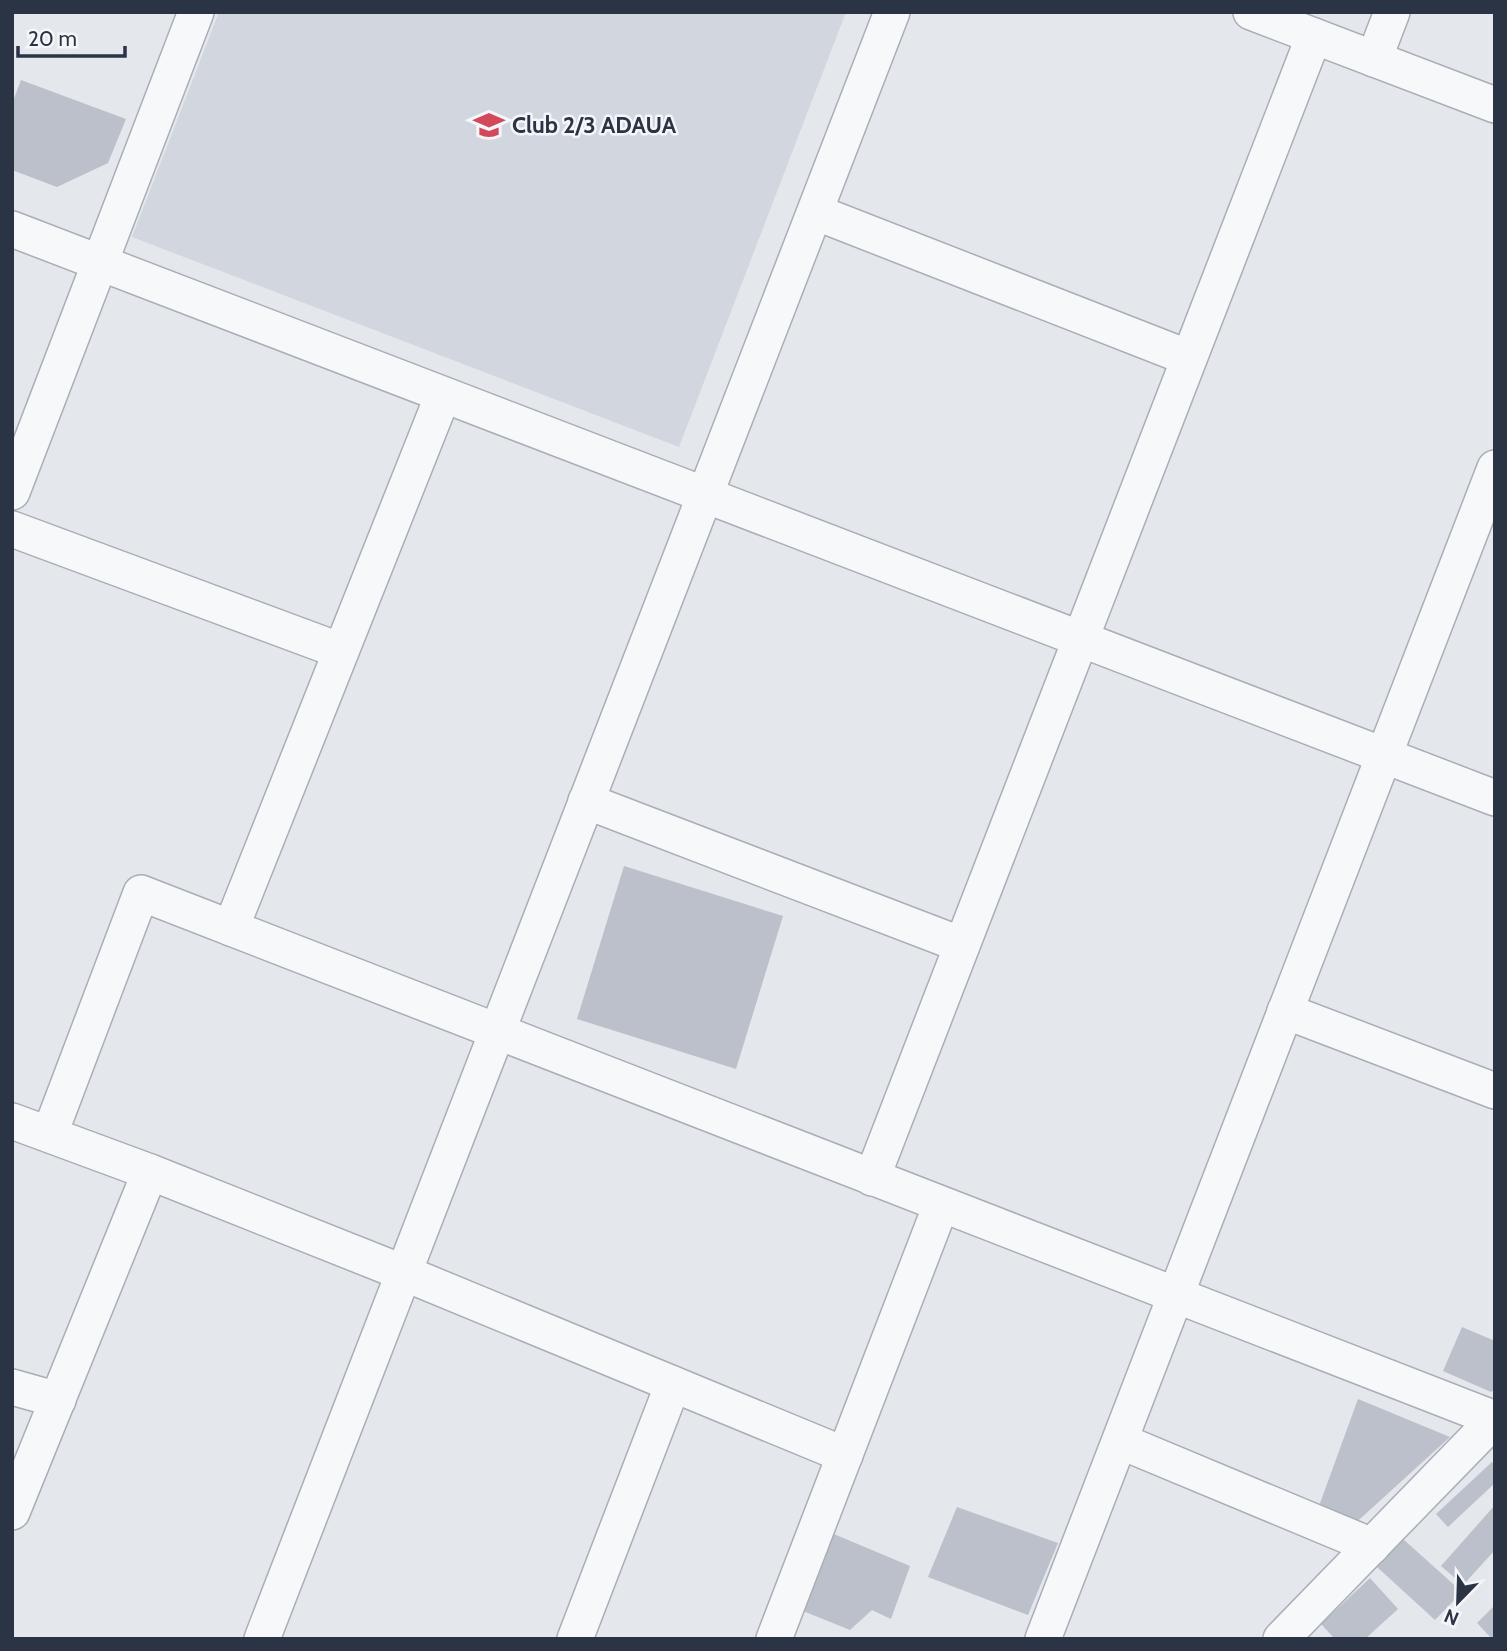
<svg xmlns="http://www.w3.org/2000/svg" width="1507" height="1651" font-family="Cabin,sans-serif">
<rect width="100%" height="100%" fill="#e4e7ec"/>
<!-- built -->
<path fill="#d2d6de" d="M 219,12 L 846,12 L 679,447 L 132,237 Z"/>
<!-- building -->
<g fill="#bbc0ca">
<path d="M 21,80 L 126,119 L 108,163 L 57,187 L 12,170 L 12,104 Z"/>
<path d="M 624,866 L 783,916 L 736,1069 L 577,1019 Z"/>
<path d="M 1462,1327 L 1495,1341 L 1495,1389 L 1491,1392 L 1443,1371 Z"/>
<path d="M 1358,1399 L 1450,1437 L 1349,1529 L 1315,1517 Z"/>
<path d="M 1492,1462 L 1495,1466 L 1495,1483 L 1448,1527 L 1436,1514 Z"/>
<path d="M 1495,1505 L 1495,1550 L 1463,1585 L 1441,1566 Z"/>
<path d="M 957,1507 L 1058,1543 L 1028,1615 L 928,1577 Z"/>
<path d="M 829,1532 L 910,1566 L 891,1619 L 872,1610 L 850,1630 L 798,1609 Z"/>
<path d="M 1403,1539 L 1462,1592 L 1435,1620 L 1377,1567 Z"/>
<path d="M 1370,1578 L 1398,1609 L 1365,1639 L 1335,1639 L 1321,1624 Z"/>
<path d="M 1495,1605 L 1495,1639 L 1492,1639 L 1477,1623 Z"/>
</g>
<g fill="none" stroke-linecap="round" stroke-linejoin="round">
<!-- minor casing -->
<g stroke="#a9aeb7" stroke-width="38">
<g id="minor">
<path d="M 1251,12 L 1495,105"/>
<path d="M 1374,59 L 1392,12"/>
<path d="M 815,212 L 1189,358"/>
<path d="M 12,229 L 1495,798"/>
<path d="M 12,492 L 196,12"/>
<path d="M 12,529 L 341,651"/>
<path d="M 586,801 L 962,945"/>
<path d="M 231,928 L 443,395"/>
<path d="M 1285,1011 L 1495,1091"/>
<path d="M 12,1121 L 150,1172 L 404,1273 L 845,1455"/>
<path d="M 50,1133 L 141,893 L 1495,1419"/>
<path d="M 872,1178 L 1314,36"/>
<path d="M 12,1387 L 58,1400"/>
<path d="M 1120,1441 L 1372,1546"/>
<path d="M 12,1512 L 150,1172"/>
<path d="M 262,1639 L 892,12"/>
<path d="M 575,1639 L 673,1384"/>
<path d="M 774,1639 L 941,1205"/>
<path d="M 1043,1639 L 1495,468"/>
<path d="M 1281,1639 L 1495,1419"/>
</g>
</g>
<!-- minor -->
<use href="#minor" stroke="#f7f8fa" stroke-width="35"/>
</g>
<!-- icons -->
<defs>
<g id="school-bare" transform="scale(2.415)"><path d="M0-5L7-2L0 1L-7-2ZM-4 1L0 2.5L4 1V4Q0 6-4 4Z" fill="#d1495b" stroke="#f4f6f9" stroke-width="2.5" paint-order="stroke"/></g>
</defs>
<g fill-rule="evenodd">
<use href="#school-bare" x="489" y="125"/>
</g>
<g text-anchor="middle" stroke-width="5" stroke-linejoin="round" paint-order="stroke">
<!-- poi labels -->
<g font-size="23" font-weight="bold" fill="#2b3445" stroke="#f4f6f9" text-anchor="start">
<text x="512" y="133">Club 2/3 ADAUA</text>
</g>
</g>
<!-- border -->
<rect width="1507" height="1651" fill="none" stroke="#2b3445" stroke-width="28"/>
<!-- north arrow -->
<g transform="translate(1458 1602) rotate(203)" stroke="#f4f6f9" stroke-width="5" paint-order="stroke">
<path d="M0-5L12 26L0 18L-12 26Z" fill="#2b3445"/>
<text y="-10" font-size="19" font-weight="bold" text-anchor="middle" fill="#2b3445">N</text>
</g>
<!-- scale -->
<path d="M18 46v10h107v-10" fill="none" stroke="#2b3445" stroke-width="3.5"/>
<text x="28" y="46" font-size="21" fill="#2b3445" stroke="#f4f6f9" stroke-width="5" paint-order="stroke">20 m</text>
</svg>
